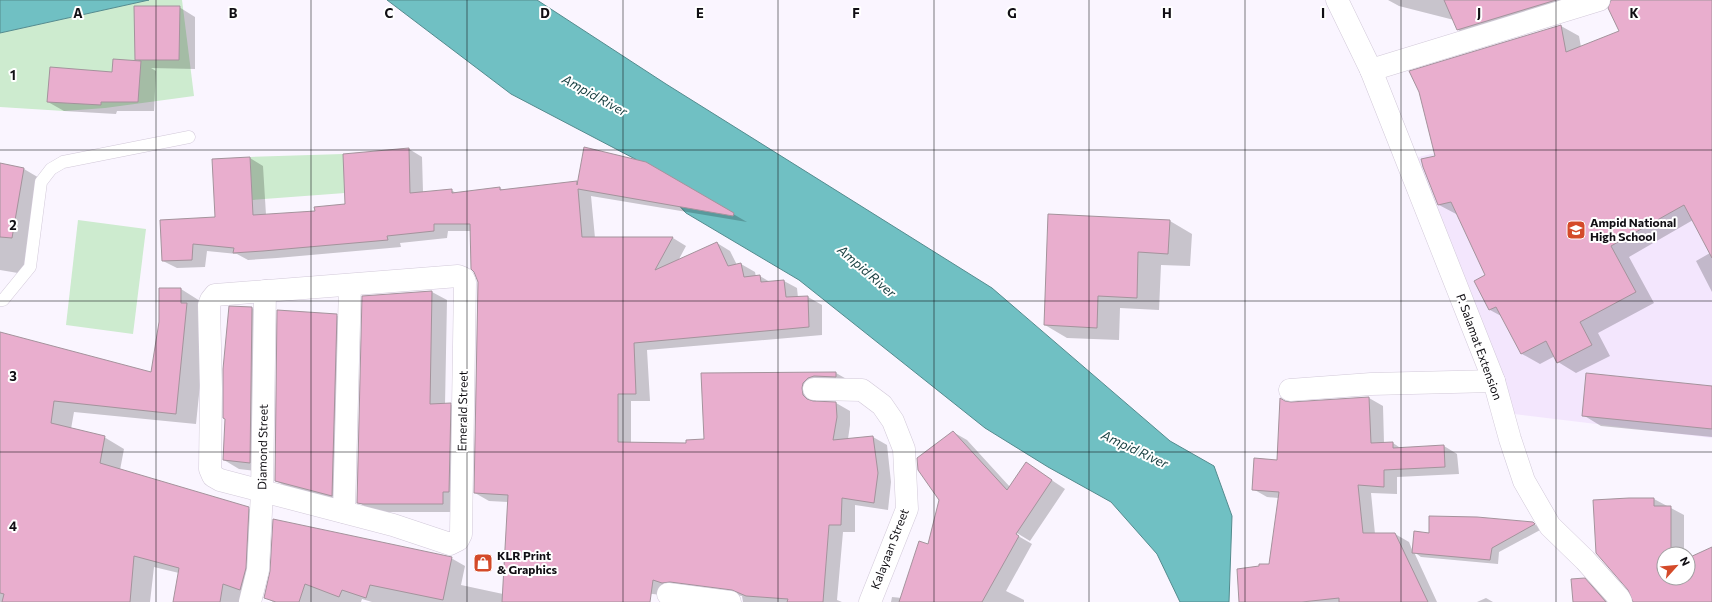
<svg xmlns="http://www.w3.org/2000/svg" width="1712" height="602" font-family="Commissioner,sans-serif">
<rect width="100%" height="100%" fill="#faf5ff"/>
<!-- built -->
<path fill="#f3e6fd" d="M 1712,84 L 1712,438 L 1506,413 L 1415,158 Z"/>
<!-- green -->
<g fill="#cdebcf">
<path d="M 149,0 L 182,0 L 194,96 L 105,108 L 64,111 L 0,107 L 0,33 Z"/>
<path d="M 343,154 L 345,193 L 252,200 L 250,157 Z"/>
<path d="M 78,220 L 146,229 L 133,334 L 66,325 Z"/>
</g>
<!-- water -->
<g fill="#70c0c3" stroke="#548b8e">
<path d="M 0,0 L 149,0 L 0,33 Z"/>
<path d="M 387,0 L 537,0 L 666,84 L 992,288 L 1170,441 L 1214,466 L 1232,516 L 1229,602 L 1180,602 L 1157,554 L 1111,502 L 1048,467 L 985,428 L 799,280 L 686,213 L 637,160 L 511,94 Z"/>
</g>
<!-- shadow -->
<g fill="#0003">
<path d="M 1388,0 L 1604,0 L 1477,40 L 1458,30 L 1454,20 L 1399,6 Z"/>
<path d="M 1612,0 L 1712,0 L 1712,292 L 1696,261 L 1710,253 L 1693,220 L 1629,257 L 1654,303 L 1598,333 L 1610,356 L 1576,373 L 1558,362 L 1555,356 L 1540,364 L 1522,354 L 1503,317 L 1490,310 L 1475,281 L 1487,275 L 1458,215 L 1439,205 L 1436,157 L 1561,26 L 1579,36 L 1581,47 L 1621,31 Z"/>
<path d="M 179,7 L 195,17 L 195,69 L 151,68 L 156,71 L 154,111 L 117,111 L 116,114 L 64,111 L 48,102 L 113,73 L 114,60 L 141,62 L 136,59 Z"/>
<path d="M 409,149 L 422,157 L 423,192 L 451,190 L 458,194 L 500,188 L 503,190 L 577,182 L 579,183 L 645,163 L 747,222 L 591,196 L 595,238 L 673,238 L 686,246 L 678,261 L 717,243 L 730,251 L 737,265 L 741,264 L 755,272 L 756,277 L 760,276 L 770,282 L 784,281 L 797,288 L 798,298 L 808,297 L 822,305 L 822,335 L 647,350 L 650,401 L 631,401 L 631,443 L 687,444 L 705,440 L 702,374 L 836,373 L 850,381 L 815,397 L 816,402 L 836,403 L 850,411 L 850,425 L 848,439 L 873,437 L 887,445 L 891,482 L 888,510 L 855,505 L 855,532 L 843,532 L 837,600 L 842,602 L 743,602 L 742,596 L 684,589 L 661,595 L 645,593 L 644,602 L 372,602 L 362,599 L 361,602 L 273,602 L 265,597 L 271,571 L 451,558 L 465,566 L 461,585 L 503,594 L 508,502 L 489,501 L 475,493 L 478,282 L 471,231 L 448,231 L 447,238 L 400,243 L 401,247 L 277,258 L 248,260 L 237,254 L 207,251 L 205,267 L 177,268 L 163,261 L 216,218 L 250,158 L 263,166 L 266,215 L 316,212 L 346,204 Z"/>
<path d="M 0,164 L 24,169 L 46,182 L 30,275 L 0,270 Z"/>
<path d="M 1170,221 L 1192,234 L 1190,266 L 1161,265 L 1159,310 L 1120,308 L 1119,340 L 1067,338 L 1045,325 Z"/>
<path d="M 181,289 L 200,301 L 207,316 L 196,424 L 74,412 L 71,429 L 104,437 L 124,449 L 120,470 L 248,508 L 268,519 L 242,602 L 174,602 L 179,573 L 154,567 L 150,602 L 0,602 L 0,333 L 152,373 Z"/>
<path d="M 432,292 L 447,300 L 445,405 L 450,404 L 465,413 L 458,512 L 378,512 L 372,511 L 358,502 Z"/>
<path d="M 252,308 L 268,317 L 266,472 L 239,469 L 224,460 Z"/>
<path d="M 336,315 L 351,324 L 346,504 L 291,489 L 276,481 Z"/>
<path d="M 1712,387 L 1712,437 L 1601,426 L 1583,415 Z"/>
<path d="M 1369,398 L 1383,406 L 1384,443 L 1393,443 L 1402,449 L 1444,446 L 1457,454 L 1459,474 L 1397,477 L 1397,494 L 1371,493 L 1375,534 L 1395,534 L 1409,542 L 1413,552 L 1429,534 L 1533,523 L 1542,529 L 1499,552 L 1498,564 L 1421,557 L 1414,552 L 1437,602 L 1240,602 L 1270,565 L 1279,498 L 1267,497 L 1253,489 L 1278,461 L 1287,403 Z"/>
<path d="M 953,432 L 967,440 L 1010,487 L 1026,463 L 1065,489 L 1030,541 L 1012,530 L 1011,532 L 1032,544 L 1006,591 L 1024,600 L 1024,602 L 891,602 L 892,597 L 902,598 L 928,545 L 940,500 Z"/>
<path d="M 1654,499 L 1684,515 L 1684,554 L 1664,554 L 1664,578 L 1688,578 L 1688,559 L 1712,548 L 1712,602 L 1634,602 Z"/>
<path d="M 1584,579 L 1598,587 L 1611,602 L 1574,602 Z"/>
<path d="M 1486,598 L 1493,602 L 1477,602 Z"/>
</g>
<!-- building -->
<g fill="#e9aece" stroke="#a4939c">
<path d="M 1444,0 L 1556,0 L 1457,30 Z"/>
<path d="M 1611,0 L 1712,0 L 1712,258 L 1684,205 L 1611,246 L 1636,292 L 1580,322 L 1592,345 L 1557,363 L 1546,341 L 1521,354 L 1496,307 L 1489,310 L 1474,281 L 1485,275 L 1451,202 L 1438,205 L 1423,167 L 1421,159 L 1435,156 L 1419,92 L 1409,71 L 1561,25 L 1566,52 L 1619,31 L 1608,8 Z"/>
<path d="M 134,6 L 180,6 L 179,60 L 135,60 Z"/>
<path d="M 113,59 L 141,61 L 138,102 L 101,102 L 101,105 L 47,102 L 50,67 L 112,72 Z"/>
<path d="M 584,147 L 646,162 L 734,213 L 733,216 L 578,189 L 582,237 L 673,237 L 655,270 L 717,242 L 728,266 L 741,263 L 744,277 L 760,275 L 761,282 L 784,280 L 786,297 L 808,296 L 809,327 L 634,343 L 636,394 L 618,394 L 618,442 L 686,443 L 686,440 L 704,439 L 701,373 L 836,372 L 836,377 L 814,376 L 808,378 L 803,383 L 802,388 L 803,395 L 807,399 L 813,401 L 836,402 L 837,417 L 833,440 L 873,436 L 878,473 L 874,503 L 842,498 L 841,525 L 829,525 L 823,602 L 787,602 L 788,599 L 746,596 L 732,590 L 670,582 L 662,583 L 653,580 L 650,602 L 502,602 L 508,495 L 474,493 L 478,282 L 474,272 L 471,269 L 470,224 L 434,224 L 434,231 L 387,236 L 388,240 L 263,251 L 233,253 L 234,248 L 193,244 L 192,260 L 162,261 L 160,220 L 215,217 L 212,159 L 250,157 L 253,215 L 315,211 L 314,207 L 345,204 L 343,154 L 409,148 L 410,193 L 452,189 L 452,193 L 500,187 L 500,190 L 577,181 L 577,185 Z"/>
<path d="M 0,163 L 24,168 L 12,238 L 0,237 Z"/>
<path d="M 1048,214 L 1170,220 L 1168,254 L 1138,252 L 1137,298 L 1098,296 L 1097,328 L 1044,325 Z"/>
<path d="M 159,288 L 181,288 L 181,303 L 187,303 L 176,414 L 54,401 L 51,423 L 105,436 L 100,463 L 249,507 L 246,568 L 240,590 L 223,584 L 220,602 L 173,602 L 179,568 L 134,556 L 130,602 L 2,602 L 4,594 L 0,593 L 0,332 L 151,372 L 159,322 Z"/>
<path d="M 432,291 L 430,404 L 451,403 L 449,492 L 443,492 L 443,504 L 363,504 L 357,503 L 362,296 Z"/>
<path d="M 229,306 L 252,307 L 250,463 L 223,460 L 225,419 L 223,418 L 223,369 Z"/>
<path d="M 277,310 L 337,314 L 332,496 L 275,481 Z"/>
<path d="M 1586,373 L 1712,386 L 1712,429 L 1582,416 Z"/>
<path d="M 1369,397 L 1371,443 L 1393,442 L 1393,448 L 1444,445 L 1445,467 L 1384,470 L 1384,487 L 1358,485 L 1363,533 L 1395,533 L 1428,602 L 1339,602 L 1339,598 L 1302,602 L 1239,602 L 1237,569 L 1259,566 L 1259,564 L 1269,564 L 1279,492 L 1252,490 L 1254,458 L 1277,460 L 1280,398 L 1285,401 L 1291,402 Z"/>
<path d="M 953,431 L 1007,490 L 1026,462 L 1052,480 L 1016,534 L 1019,536 L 982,602 L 899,602 L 919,541 L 928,544 L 939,500 L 918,470 L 917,458 Z"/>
<path d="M 1629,498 L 1654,498 L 1654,506 L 1671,506 L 1671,554 L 1664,554 L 1664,578 L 1688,578 L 1688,558 L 1712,547 L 1712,602 L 1633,602 L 1628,590 L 1596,553 L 1593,500 Z"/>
<path d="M 1429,516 L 1477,517 L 1533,522 L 1535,524 L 1492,548 L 1490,560 L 1412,553 L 1414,531 L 1429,533 Z"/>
<path d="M 273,519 L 452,557 L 443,600 L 370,585 L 366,598 L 342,590 L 339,597 L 305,584 L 299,602 L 276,602 L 264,598 L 270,571 Z"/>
<path d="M 1585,578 L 1606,602 L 1573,602 L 1571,579 Z"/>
</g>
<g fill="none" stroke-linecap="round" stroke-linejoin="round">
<!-- lane casing -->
<g stroke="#d2c9d9" stroke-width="13">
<path id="lane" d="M 0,300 L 3,300 L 30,267 L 41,182 L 51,169 L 63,162 L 189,137"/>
</g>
<!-- street casing -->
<g stroke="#d2c9d9" stroke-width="23">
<g id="street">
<path d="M 1337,0 L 1371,70 L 1494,381 L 1510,439 L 1524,481 L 1550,526 L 1585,560 L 1619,598 L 1621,602"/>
<path d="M 1371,70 L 1599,0"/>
<path d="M 458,276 L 463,278 L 465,282 L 461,534 L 458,540 L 450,544 L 393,525 L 220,480 L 213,476 L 210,469 L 211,389 L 209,305 L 211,300 L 215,295 Z"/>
<path d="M 814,389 L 862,390 L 882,405 L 893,421 L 904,449 L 907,509 L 870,602"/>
<path d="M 1290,390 L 1371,384 L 1494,381"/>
<path d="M 344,512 L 350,285"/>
<path d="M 668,594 L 730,602"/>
<path d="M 250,602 L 258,570 L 262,492 L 265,291"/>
</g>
</g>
<!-- lane -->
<use href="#lane" stroke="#fff" stroke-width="12"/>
<!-- street -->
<use href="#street" stroke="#fff" stroke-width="22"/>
</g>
<!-- grid -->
<path fill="none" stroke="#110f14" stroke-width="1" stroke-opacity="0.55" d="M 156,0 L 156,602M 311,0 L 311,602M 467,0 L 467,602M 623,0 L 623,602M 778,0 L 778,602M 934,0 L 934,602M 1089,0 L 1089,602M 1245,0 L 1245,602M 1401,0 L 1401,602M 1556,0 L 1556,602M 0,150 L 1712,150M 0,301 L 1712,301M 0,452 L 1712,452"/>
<!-- icons -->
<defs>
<g id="school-square" transform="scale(1)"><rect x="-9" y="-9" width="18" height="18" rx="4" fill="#d44a29" stroke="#fff"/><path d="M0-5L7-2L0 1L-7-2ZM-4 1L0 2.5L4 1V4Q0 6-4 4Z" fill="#fff"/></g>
<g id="shop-square" transform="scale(1)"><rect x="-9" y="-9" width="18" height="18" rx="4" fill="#d44a29" stroke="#fff"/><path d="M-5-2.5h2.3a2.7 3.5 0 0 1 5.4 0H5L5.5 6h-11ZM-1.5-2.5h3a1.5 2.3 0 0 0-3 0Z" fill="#fff"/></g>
</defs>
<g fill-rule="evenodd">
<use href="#school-square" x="1576" y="230"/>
<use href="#shop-square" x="483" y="563"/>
</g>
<g text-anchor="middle" stroke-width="4" stroke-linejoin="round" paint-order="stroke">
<!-- poi labels -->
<g font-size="12" font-weight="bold" fill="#110f14" stroke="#fff" text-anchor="start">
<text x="1590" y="227">Ampid National<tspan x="1590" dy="14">High School</tspan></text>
<text x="497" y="560">KLR Print<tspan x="497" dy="14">&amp; Graphics</tspan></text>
</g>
<!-- street labels -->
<g font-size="12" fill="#110f14" stroke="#fff">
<text transform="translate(1479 347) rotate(70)" y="4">P. Salamat Extension</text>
<text transform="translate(463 411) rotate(-89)" y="4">Emerald Street</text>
<text transform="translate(263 447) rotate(-89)" y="4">Diamond Street</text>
<text transform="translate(890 549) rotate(-69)" y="4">Kalayaan Street</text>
</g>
<!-- water labels -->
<g font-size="13" font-style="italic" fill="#1b4243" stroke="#fff">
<text transform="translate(595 95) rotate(29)" y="5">Ampid River</text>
<text transform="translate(867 271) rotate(41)" y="5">Ampid River</text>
<text transform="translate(1135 449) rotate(25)" y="5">Ampid River</text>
</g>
</g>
<g font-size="13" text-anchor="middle" font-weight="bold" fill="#110f14" stroke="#fff" stroke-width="4" stroke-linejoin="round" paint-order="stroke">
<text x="78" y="18">A</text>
<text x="233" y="18">B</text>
<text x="389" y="18">C</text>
<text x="545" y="18">D</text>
<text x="700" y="18">E</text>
<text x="856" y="18">F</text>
<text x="1012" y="18">G</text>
<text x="1167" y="18">H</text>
<text x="1323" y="18">I</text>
<text x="1479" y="18">J</text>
<text x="1634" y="18">K</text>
<text x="13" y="80">1</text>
<text x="13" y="230">2</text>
<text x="13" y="381">3</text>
<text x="13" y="531">4</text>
</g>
<!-- north arrow -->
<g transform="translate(1676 566) rotate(63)"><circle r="19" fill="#ffffff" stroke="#a09fa1"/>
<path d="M0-3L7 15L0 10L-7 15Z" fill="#d44a29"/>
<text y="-6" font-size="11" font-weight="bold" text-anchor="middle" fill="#110f14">N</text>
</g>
</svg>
